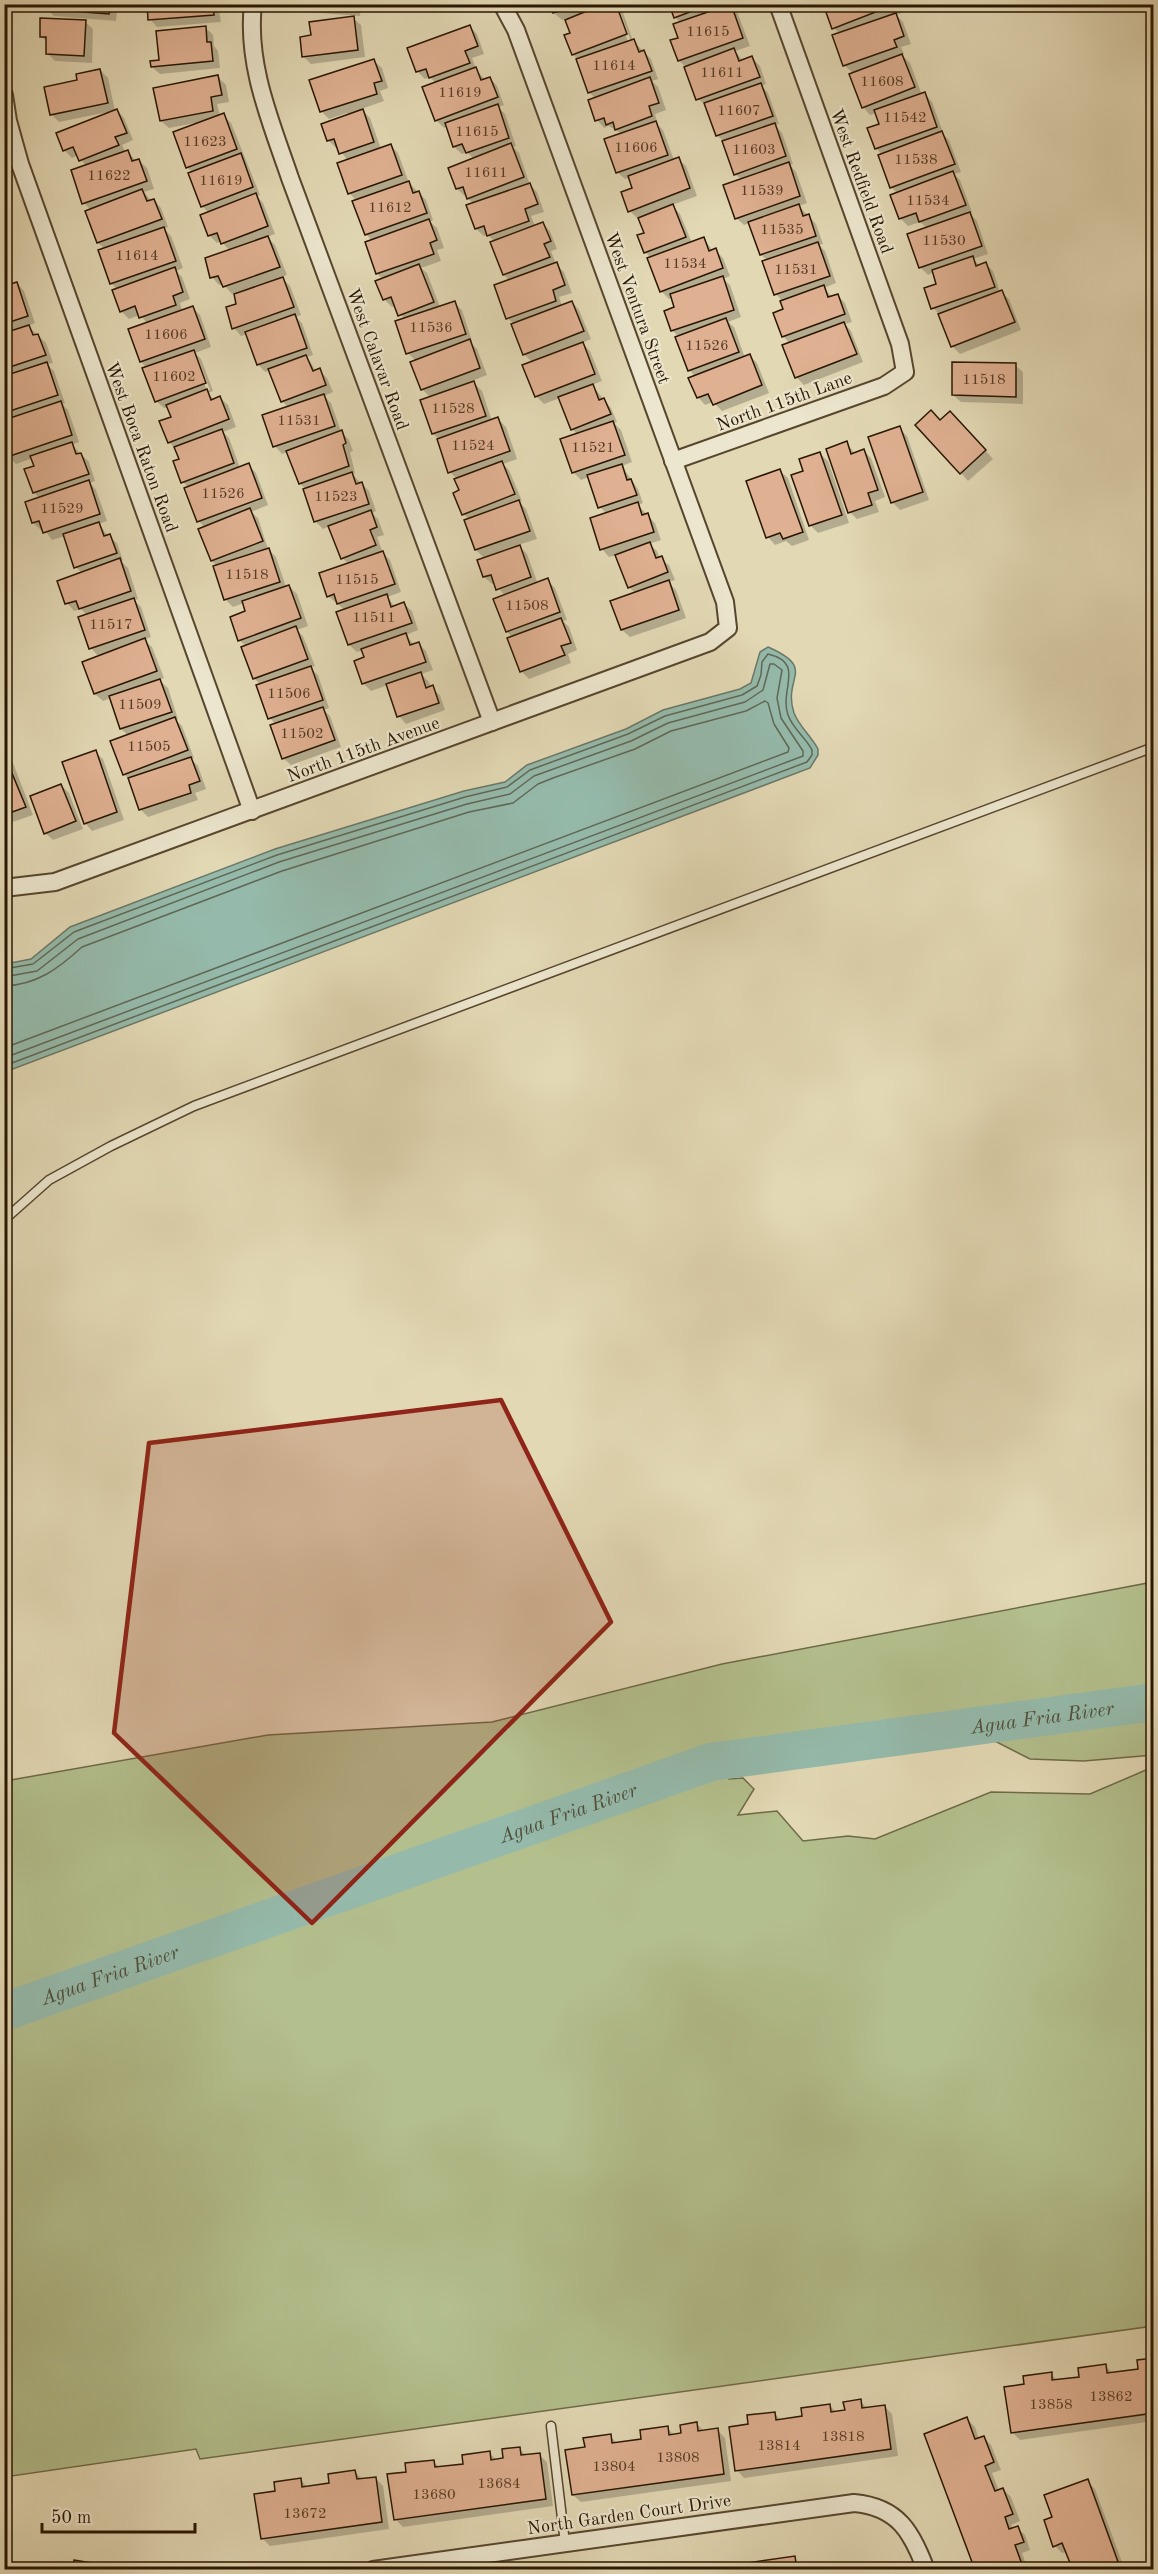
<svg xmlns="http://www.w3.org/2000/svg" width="1158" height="2574" font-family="'Old Standard TT',serif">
<rect width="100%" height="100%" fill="#e2d8b4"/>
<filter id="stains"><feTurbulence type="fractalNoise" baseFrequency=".00333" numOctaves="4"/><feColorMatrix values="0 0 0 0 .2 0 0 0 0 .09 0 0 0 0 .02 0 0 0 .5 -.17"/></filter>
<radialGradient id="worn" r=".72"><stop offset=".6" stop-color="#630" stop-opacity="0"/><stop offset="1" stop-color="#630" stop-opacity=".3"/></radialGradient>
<!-- green -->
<path fill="#b3bf8d" stroke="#6e6a47" stroke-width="1.5" d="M 1153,1582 L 1153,1755 L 1084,1761 L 1030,1759 L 944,1715 L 869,1730 L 724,1751 L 729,1779 L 743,1778 L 754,1789 L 738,1815 L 777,1811 L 803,1841 L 848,1836 L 875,1839 L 991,1792 L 1090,1794 L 1153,1767 L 1153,2326 L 200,2459 L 196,2449 L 5,2477 L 5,1781 L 268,1735 L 492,1722 L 722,1664 Z"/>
<!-- water -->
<path fill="#95baab" stroke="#6a7867" stroke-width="1.5" d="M 768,647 C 818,669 782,677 794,713 C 799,726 811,736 818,749 L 818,755 L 810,768 L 5,1072 L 5,964 L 31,959 L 70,927 L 275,849 L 464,791 L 505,782 L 527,765 L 626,729 L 663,710 L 740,689 L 751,683 L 760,652 Z"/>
<!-- shadow -->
<g fill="#0003" fill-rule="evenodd">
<path d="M 46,4 L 118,4 L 116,21 L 54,16 L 46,8 Z"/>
<path d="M 149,4 L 218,4 L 221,22 L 157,27 L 150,19 Z"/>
<path d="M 302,4 L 360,11 L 361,8 L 315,4 L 361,4 L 360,16 L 309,12 Z"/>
<path d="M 551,4 L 616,4 L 622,10 L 633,41 L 651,59 L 658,79 L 652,81 L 658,87 L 666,110 L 655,114 L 658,125 L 663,130 L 674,160 L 678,159 L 686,166 L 697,196 L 672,205 L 680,214 L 692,243 L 704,239 L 713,251 L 715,250 L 723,258 L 730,276 L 723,279 L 730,285 L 741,317 L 728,322 L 734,327 L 745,358 L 750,356 L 757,363 L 769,393 L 722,411 L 713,402 L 705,405 L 698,397 L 696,377 L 689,370 L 679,337 L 672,330 L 676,308 L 672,297 L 669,299 L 661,291 L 651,258 L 645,252 L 646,234 L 639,218 L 637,218 L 630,211 L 634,189 L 630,178 L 625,179 L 617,172 L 622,134 L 609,126 L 604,128 L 597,120 L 596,99 L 589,92 L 578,59 L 573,55 L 572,33 L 566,19 L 562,20 L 554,13 ZM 616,9 L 619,9 L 631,41 L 628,42 Z"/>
<path d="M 671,4 L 736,4 L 732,7 L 738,14 L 750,46 L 735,51 L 743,61 L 752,58 L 760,66 L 766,84 L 762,86 L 768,93 L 779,124 L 775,125 L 782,133 L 793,164 L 790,165 L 796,172 L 807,203 L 799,206 L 816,224 L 823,244 L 819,245 L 825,251 L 836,283 L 824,288 L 832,297 L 837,295 L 845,303 L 852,322 L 845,324 L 851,331 L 863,362 L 804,385 L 796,377 L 790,344 L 783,336 L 783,302 L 776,294 L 768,261 L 761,255 L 750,223 L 744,225 L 736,218 L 742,180 L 735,174 L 724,142 L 717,135 L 707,106 L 698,99 L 686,67 L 679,61 L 681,23 L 675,17 Z"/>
<path d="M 825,4 L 901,4 L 904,12 L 896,15 L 903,22 L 911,44 L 901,47 L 904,54 L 902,55 L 910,63 L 922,95 L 925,94 L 932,102 L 944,135 L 949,140 L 961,172 L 954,174 L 960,180 L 972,212 L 969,213 L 977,221 L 988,254 L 973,259 L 980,266 L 986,264 L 993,271 L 1000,292 L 1009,299 L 1021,330 L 960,354 L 952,346 L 940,315 L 933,308 L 938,284 L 934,272 L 928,275 L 920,267 L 927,228 L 920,222 L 908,226 L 901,219 L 892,196 L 898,194 L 892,188 L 880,156 L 882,155 L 876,148 L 881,125 L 876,113 L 870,115 L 863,107 L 854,74 L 844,65 L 840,34 L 834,28 Z"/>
<path d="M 353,18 L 361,25 L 365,57 L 311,64 L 304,57 L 313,37 Z"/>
<path d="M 85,22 L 93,29 L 92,63 L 55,61 L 47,53 L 48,43 L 41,36 Z"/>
<path d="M 469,26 L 477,34 L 484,54 L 472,58 L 476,69 L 485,80 L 490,78 L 497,86 L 504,105 L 498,107 L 505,114 L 516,146 L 513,147 L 519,153 L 530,185 L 537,192 L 544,212 L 531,216 L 535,226 L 542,223 L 550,231 L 557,249 L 551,251 L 556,264 L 564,272 L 572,293 L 559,297 L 562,306 L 572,302 L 579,310 L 591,339 L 582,343 L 590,351 L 602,381 L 592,385 L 611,408 L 617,422 L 614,423 L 621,430 L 632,462 L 622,466 L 638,489 L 643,503 L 638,505 L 655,523 L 661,540 L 649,544 L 657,551 L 660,559 L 669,565 L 675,580 L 668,582 L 676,590 L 686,618 L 630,637 L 622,630 L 636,594 L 629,587 L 617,555 L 609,557 L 602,549 L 607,514 L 600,507 L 589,477 L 581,480 L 573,472 L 578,435 L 572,429 L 560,398 L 544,404 L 536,396 L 533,363 L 524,354 L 514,324 L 507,318 L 510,281 L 504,275 L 492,243 L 495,242 L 488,235 L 484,236 L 476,229 L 474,204 L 457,189 L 474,159 L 467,152 L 462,154 L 454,147 L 447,126 L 444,128 L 436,120 L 437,84 L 430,77 L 425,79 L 417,71 Z"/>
<path d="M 205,27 L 213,35 L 214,46 L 218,51 L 220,68 L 160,74 L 152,67 Z"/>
<path d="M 374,61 L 382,68 L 388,88 L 380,91 L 384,101 L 361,109 L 370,118 L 381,149 L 391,146 L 398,153 L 409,183 L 426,200 L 433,220 L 430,222 L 437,228 L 444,248 L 437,250 L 441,261 L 421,268 L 427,273 L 440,307 L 454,303 L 462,310 L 472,341 L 470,342 L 477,349 L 487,375 L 472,381 L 482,391 L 492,421 L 498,419 L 506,427 L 517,459 L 503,464 L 509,470 L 522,501 L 519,502 L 526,509 L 537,539 L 518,545 L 527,554 L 538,584 L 547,580 L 555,588 L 567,620 L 563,621 L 569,627 L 577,650 L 568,654 L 571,663 L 529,679 L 521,671 L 513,638 L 507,632 L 495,600 L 505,596 L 495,583 L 492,584 L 484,577 L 485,559 L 476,550 L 469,519 L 463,514 L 461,491 L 456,478 L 450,472 L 439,439 L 433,434 L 431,398 L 422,389 L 416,361 L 408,353 L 404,319 L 396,306 L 392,307 L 384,299 L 383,279 L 377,274 L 372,241 L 366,234 L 357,201 L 349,193 L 348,161 L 338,147 L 336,148 L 328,140 L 348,116 L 347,113 L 329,119 L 321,111 Z"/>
<path d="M 100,70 L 108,78 L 115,111 L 117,110 L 124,118 L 133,140 L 122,145 L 125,152 L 128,152 L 136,161 L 139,161 L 147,168 L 154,189 L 144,192 L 151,201 L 154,200 L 161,208 L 168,227 L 164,229 L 171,236 L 183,268 L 176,271 L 182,277 L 190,299 L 180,303 L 182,311 L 192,307 L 200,315 L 211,347 L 195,353 L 201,359 L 213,391 L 208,393 L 214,400 L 220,398 L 228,405 L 236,427 L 223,432 L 229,438 L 240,468 L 248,465 L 256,473 L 268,505 L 251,512 L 258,518 L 268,549 L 276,557 L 286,587 L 289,586 L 297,594 L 308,626 L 297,630 L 303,636 L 315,666 L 310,668 L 318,675 L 329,708 L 324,710 L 330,716 L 341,747 L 291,765 L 283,758 L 272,726 L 276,725 L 270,718 L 258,686 L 261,685 L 254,678 L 243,648 L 246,646 L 239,640 L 232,618 L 247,612 L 244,603 L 233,607 L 225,599 L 215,567 L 217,566 L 212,561 L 200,530 L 205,528 L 199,521 L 186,489 L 189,488 L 183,482 L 175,462 L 181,460 L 176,449 L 169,442 L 161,422 L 173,417 L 169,407 L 164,408 L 156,401 L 144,369 L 147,368 L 141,362 L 130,329 L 147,323 L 140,315 L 129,319 L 121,311 L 114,291 L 117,289 L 111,283 L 100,251 L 105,249 L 98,243 L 87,211 L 91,210 L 84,203 L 72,171 L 86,166 L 78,155 L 72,158 L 64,150 L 58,134 L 108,112 L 59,122 L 51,114 L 46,88 L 79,81 L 78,75 ZM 80,143 L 81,145 L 66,151 L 66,148 ZM 195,358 L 198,358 L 210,390 L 207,391 Z"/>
<path d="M 218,77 L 226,85 L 229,102 L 217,104 L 220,116 L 223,115 L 231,123 L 260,195 L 257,196 L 263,203 L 275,234 L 267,237 L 275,245 L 287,275 L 281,277 L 290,286 L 301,315 L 296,317 L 302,323 L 313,355 L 307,357 L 316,371 L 319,370 L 327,378 L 333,392 L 324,396 L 331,403 L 341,431 L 349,440 L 353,451 L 350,452 L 355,473 L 352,474 L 369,491 L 376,511 L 372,513 L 378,519 L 384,535 L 377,537 L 383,553 L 390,560 L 401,592 L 387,597 L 395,607 L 404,604 L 412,611 L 418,630 L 406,635 L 414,645 L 419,644 L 426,651 L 433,670 L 421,674 L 429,682 L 431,688 L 440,695 L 445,710 L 406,724 L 399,716 L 388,685 L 371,691 L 363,683 L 366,658 L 363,650 L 357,652 L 349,645 L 345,610 L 328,596 L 349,564 L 342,558 L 330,526 L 323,529 L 315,521 L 306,489 L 300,484 L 288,452 L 282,454 L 275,446 L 289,408 L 282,401 L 270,370 L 265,372 L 258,364 L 247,334 L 241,336 L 234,328 L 238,305 L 235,293 L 232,294 L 223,284 L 219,285 L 212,277 L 230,251 L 221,241 L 217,243 L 209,235 L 209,213 L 202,206 L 193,173 L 187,167 L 195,123 L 169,128 L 161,121 Z"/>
<path d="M 17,283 L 24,291 L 35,323 L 28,326 L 46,343 L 53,363 L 47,364 L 54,371 L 65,403 L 62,404 L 68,410 L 79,442 L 72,445 L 89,462 L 95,481 L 90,483 L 96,490 L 107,521 L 99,524 L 108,536 L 117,543 L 123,560 L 121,561 L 128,568 L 138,599 L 134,600 L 141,607 L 151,637 L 144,640 L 152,647 L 164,678 L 159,680 L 168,688 L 178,719 L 176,720 L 182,726 L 194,758 L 191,759 L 198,766 L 206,789 L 195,793 L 198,800 L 148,817 L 141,810 L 130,780 L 124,774 L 129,736 L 121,729 L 111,698 L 103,701 L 95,694 L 84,663 L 99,657 L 91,648 L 88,616 L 81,609 L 74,611 L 67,603 L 82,573 L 76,567 L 65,536 L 52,540 L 44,529 L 41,530 L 33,523 L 40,499 L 34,492 L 36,467 L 33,458 L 16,464 L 8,456 L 4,445 L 4,287 Z"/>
<path d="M 1015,365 L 1023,372 L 1023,404 L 961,402 L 953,395 Z"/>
<path d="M 958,420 L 993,459 L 968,481 L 961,473 L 941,422 Z"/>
<path d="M 899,428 L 907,436 L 929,500 L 900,510 L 892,502 Z"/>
<path d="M 847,443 L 855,454 L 864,451 L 871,458 L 885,497 L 875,501 L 879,512 L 857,519 L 850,512 Z"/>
<path d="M 820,454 L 828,461 L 849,523 L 818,533 L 810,525 L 805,472 Z"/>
<path d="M 780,471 L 788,478 L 809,540 L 792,546 L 786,541 L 775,545 L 768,537 Z"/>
<path d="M 95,752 L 103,759 L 124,820 L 92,831 L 85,823 Z"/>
<path d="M 4,756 L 13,763 L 33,815 L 4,825 Z"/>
<path d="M 61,785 L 69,793 L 83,829 L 53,840 L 45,833 Z"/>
<path d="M 1154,2359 L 1154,2421 L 1020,2440 L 1012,2432 L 1026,2386 L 1051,2374 L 1058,2381 L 1081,2378 L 1106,2366 L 1113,2374 L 1140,2370 Z"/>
<path d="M 860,2401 L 868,2409 L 884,2406 L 892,2414 L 898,2456 L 744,2478 L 737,2470 L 750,2425 L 774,2413 L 782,2421 L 804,2418 L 829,2405 L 837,2413 L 846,2412 Z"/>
<path d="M 967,2419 L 975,2427 L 979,2439 L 984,2438 L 991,2445 L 1001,2470 L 992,2473 L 999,2491 L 1003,2489 L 1011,2497 L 1020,2521 L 1011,2525 L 1013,2529 L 1017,2528 L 1025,2535 L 1030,2550 L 1022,2553 L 1028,2570 L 977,2570 Z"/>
<path d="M 697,2424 L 705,2432 L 717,2430 L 725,2438 L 731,2481 L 581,2502 L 573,2495 L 586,2449 L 610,2436 L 618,2444 L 643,2440 L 667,2428 L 675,2436 L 683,2435 Z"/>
<path d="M 519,2449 L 527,2456 L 539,2455 L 547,2462 L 553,2506 L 403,2527 L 395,2519 L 408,2473 L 433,2461 L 440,2468 L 465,2465 L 489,2453 L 497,2460 L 505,2459 Z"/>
<path d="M 355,2472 L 363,2480 L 375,2478 L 383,2486 L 389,2529 L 270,2546 L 262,2538 L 300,2479 L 308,2488 L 331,2485 Z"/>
<path d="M 1087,2481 L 1095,2489 L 1125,2570 L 1072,2570 L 1067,2552 L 1062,2553 L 1055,2546 L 1054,2518 Z"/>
<path d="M 794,2558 L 802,2566 L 803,2570 L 711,2570 Z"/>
</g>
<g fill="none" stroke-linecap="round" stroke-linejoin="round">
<!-- shore -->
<g stroke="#5f6856" stroke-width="1.5">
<path d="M 4,969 L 33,964 L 74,932 L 277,855 L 465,797 L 507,787 L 530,770 L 628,734 L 665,716 L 742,695 L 757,686 L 761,675 L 762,662 L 768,654 C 806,663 779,689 788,715 C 793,729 806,738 812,750 L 812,755 L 807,762 L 4,1066"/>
<path d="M 4,977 L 37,971 L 78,939 L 279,862 L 467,804 L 510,794 L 534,776 L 631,741 L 668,723 L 745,702 L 763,690 L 770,664 L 774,664 L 782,670 L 777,698 L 781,718 L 803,751 L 803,756 L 4,1058"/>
<path d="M 4,986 C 37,985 59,968 82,947 L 282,871 L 469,812 L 513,803 L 538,784 L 553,778 L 635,749 L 671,731 L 746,711 L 765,701 L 768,703 L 774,724 L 789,748 L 788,752 L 4,1048"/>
</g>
<!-- river -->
<path stroke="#95baab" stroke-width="38" id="s1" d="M 4,2012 L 711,1762 L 1154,1702"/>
</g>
<!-- building -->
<g fill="#dfb091" stroke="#291601" stroke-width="1.5">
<path d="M 45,4 L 110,4 L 109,14 L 45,9 Z"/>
<path d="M 147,4 L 213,4 L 214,15 L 148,20 Z"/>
<path d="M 300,4 L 353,4 L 353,9 Z"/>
<path d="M 550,4 L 579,4 L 553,13 Z"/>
<path d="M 604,4 L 616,4 L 627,34 L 572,55 L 564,35 L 570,33 L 565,20 Z"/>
<path d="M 669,4 L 711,4 L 674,18 Z"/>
<path d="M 731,4 L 743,38 L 678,61 L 670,40 L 678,38 L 673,24 Z"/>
<path d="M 823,4 L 896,4 L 832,29 Z"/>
<path d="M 896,13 L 904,36 L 894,40 L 897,47 L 843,66 L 832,35 Z"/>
<path d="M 354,16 L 358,50 L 302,57 L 300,37 L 311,35 L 309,22 Z"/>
<path d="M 40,18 L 86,20 L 84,56 L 46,54 L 46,37 L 40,37 Z"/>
<path d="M 470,25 L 478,46 L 465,51 L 470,63 L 429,78 L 426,69 L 416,72 L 407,48 Z"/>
<path d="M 206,26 L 207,42 L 211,42 L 213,61 L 151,67 L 150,61 L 159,60 L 156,31 Z"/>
<path d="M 634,39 L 639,52 L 644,50 L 652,71 L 588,93 L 576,59 Z"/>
<path d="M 734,48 L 739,61 L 752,56 L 760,77 L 696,100 L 684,67 Z"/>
<path d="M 902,54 L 915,87 L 862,108 L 849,74 Z"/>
<path d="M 374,59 L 382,81 L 374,83 L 377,94 L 320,112 L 309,80 Z"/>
<path d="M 476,67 L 481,80 L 490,77 L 498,97 L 435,121 L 422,87 Z"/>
<path d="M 100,69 L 108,103 L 50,115 L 44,87 L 77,80 L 76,74 Z"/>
<path d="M 218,75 L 222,95 L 211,97 L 213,111 L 160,121 L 153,88 Z"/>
<path d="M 650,77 L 659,103 L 649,106 L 652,116 L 615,130 L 613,122 L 606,125 L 604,118 L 595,121 L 588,100 Z"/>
<path d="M 761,83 L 773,116 L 716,136 L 704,103 Z"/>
<path d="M 925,92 L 937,127 L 875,149 L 867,128 L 879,124 L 874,110 Z"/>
<path d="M 498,104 L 509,138 L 466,153 L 462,144 L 453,147 L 445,123 Z"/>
<path d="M 117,109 L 127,133 L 115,137 L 119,145 L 79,161 L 73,147 L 63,151 L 56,133 Z"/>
<path d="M 363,109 L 374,142 L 339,154 L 334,139 L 327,141 L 321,124 Z"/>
<path d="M 224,113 L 237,149 L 186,168 L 173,132 Z"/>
<path d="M 656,121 L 668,155 L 616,173 L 604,139 Z"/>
<path d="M 775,123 L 786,156 L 734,175 L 722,141 Z"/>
<path d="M 942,131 L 955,164 L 890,188 L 878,155 Z"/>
<path d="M 511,143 L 524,177 L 467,199 L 463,187 L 456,189 L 448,168 Z"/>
<path d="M 391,144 L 402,175 L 348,194 L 337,163 Z"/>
<path d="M 128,150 L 132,161 L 139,159 L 147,181 L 82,204 L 71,170 Z"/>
<path d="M 241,153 L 253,187 L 201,207 L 188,173 Z"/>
<path d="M 679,157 L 690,188 L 628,212 L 621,192 L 632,188 L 628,176 Z"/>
<path d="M 789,162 L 800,196 L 735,219 L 723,185 Z"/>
<path d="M 953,171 L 966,205 L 919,222 L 916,213 L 899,219 L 890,195 Z"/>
<path d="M 409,181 L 413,193 L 419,191 L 427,213 L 365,235 L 352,201 Z"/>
<path d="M 530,183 L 538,204 L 525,209 L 529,221 L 487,236 L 484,226 L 475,229 L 466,205 Z"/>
<path d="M 142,189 L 147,201 L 154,199 L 162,219 L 97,243 L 85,211 Z"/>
<path d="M 256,193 L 268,226 L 221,244 L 217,233 L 208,236 L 200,215 Z"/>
<path d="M 673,204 L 686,237 L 644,253 L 637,235 L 644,233 L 638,218 Z"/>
<path d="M 799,204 L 803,216 L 809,214 L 816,236 L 760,255 L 748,222 Z"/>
<path d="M 970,212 L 982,246 L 919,268 L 907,234 Z"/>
<path d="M 429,219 L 437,240 L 430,243 L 434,254 L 376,274 L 365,242 Z"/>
<path d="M 543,222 L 551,241 L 544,244 L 550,257 L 503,275 L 490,242 Z"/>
<path d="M 164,227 L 176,261 L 110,284 L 98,250 Z"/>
<path d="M 268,236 L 280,267 L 223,287 L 218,276 L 210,278 L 205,258 Z"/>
<path d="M 704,237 L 709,251 L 716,248 L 723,268 L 660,292 L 647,258 Z"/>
<path d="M 818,242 L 830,276 L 774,295 L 762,261 Z"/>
<path d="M 973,256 L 976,266 L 986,262 L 995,287 L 931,309 L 924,288 L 936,284 L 932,270 Z"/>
<path d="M 557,262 L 565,285 L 553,290 L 556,301 L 506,319 L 494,285 Z"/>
<path d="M 419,264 L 434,302 L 398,316 L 391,297 L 383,300 L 375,281 Z"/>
<path d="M 175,267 L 183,292 L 173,296 L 176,305 L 139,318 L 135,306 L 120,312 L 112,290 Z"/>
<path d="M 723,276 L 734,310 L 671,331 L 664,311 L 674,307 L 670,294 Z"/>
<path d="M 283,277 L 294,307 L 232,329 L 226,307 L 236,304 L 234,294 Z"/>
<path d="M 17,282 L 28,316 L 4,324 L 4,286 Z"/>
<path d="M 824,285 L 828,297 L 838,294 L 845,314 L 782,337 L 773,313 L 783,309 L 780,301 Z"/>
<path d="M 1002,290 L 1015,322 L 951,347 L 938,314 Z"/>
<path d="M 455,301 L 466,334 L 406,354 L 395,321 Z"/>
<path d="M 572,301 L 584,331 L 523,355 L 511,324 Z"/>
<path d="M 193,306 L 205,339 L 140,362 L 128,329 Z"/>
<path d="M 295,314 L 307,348 L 257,365 L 245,332 Z"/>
<path d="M 726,318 L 739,352 L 688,371 L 675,337 Z"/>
<path d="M 844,322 L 857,354 L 795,378 L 782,345 Z"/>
<path d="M 29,325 L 33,335 L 38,334 L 46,355 L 4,369 L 4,333 Z"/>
<path d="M 470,339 L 480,368 L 421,390 L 410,362 Z"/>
<path d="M 583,342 L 595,374 L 535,397 L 522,365 Z"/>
<path d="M 194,350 L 206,383 L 155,402 L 142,368 Z"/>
<path d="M 750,354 L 762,385 L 713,405 L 708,394 L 697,398 L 688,378 Z"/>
<path d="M 306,355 L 313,371 L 320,368 L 326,385 L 281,402 L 268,369 Z"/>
<path d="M 47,362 L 58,395 L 4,413 L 4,376 Z"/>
<path d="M 952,362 L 1016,363 L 1016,397 L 952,395 Z"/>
<path d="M 474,381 L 486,416 L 432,434 L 420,400 Z"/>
<path d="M 593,384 L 599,400 L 604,398 L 611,414 L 571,430 L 558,397 Z"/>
<path d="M 207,389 L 211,400 L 220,396 L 229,419 L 168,443 L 159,421 L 171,417 L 166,405 Z"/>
<path d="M 324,394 L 335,426 L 273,447 L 262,415 Z"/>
<path d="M 61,401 L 72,435 L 7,457 L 4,450 L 4,420 Z"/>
<path d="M 931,410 L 940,420 L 950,411 L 986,450 L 960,474 L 915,425 Z"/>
<path d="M 498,417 L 510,451 L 448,473 L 437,439 Z"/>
<path d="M 613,421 L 625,455 L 572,473 L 560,439 Z"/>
<path d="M 900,426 L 923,492 L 891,503 L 868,437 Z"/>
<path d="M 222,429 L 234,463 L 181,483 L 173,461 L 179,459 L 174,447 Z"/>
<path d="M 342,430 L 346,443 L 343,445 L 349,466 L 299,484 L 286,451 Z"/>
<path d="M 847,441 L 851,454 L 864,449 L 878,490 L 868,493 L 872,505 L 848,513 L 826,449 Z"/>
<path d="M 72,442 L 76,454 L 81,453 L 89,474 L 33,493 L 24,469 L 34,466 L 30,456 Z"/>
<path d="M 820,452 L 842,515 L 809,526 L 791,475 L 803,471 L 799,459 Z"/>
<path d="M 502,461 L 515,494 L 462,515 L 453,493 L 459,490 L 454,479 Z"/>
<path d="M 249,463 L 262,498 L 197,522 L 184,488 Z"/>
<path d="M 622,464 L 627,480 L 631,479 L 637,495 L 598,508 L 587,475 Z"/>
<path d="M 780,469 L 803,532 L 783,539 L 780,533 L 766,538 L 746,481 Z"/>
<path d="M 352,472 L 356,484 L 362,482 L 369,504 L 314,522 L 303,489 Z"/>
<path d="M 89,480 L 100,514 L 43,533 L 39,521 L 32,523 L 25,502 Z"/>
<path d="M 519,500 L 530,531 L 475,550 L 464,520 Z"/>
<path d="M 638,502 L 642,515 L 648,513 L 654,532 L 600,550 L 590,518 Z"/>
<path d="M 250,508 L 263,541 L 211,561 L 198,529 Z"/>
<path d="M 371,510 L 377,527 L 370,530 L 376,545 L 341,559 L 328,526 Z"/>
<path d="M 99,522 L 104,536 L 110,534 L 117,553 L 74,568 L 63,534 Z"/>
<path d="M 650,542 L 656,558 L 662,556 L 668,572 L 628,588 L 615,555 Z"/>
<path d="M 520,545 L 531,577 L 496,590 L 491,575 L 483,577 L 477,560 Z"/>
<path d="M 269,548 L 280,582 L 224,600 L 213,566 Z"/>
<path d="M 383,551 L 395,584 L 337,604 L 334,594 L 327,597 L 319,573 Z"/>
<path d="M 120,558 L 131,591 L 79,609 L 76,601 L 65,604 L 57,581 Z"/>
<path d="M 548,578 L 560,612 L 506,632 L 493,599 Z"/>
<path d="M 669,580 L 679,610 L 621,630 L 610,601 Z"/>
<path d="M 289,585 L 301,618 L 238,641 L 230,617 L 245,611 L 242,601 Z"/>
<path d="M 387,594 L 391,607 L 404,602 L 412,623 L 348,645 L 336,612 Z"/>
<path d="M 134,598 L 145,630 L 89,649 L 78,617 Z"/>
<path d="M 561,618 L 571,643 L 561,646 L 565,655 L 520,672 L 507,638 Z"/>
<path d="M 296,626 L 308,659 L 253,679 L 241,647 Z"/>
<path d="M 406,633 L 410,645 L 419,642 L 426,662 L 362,684 L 354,661 L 364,657 L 361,649 Z"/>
<path d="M 145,638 L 157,671 L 94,694 L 82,662 Z"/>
<path d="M 311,666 L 323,700 L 268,719 L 256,685 Z"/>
<path d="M 421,672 L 426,688 L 433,685 L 439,703 L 397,717 L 386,684 Z"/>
<path d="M 160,679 L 172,712 L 120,729 L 109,696 Z"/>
<path d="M 323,707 L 335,740 L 282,759 L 270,725 Z"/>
<path d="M 175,717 L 188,750 L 123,775 L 110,741 Z"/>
<path d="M 96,750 L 117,812 L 84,824 L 62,762 Z"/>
<path d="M 4,754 L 26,807 L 4,815 Z"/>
<path d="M 191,757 L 200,781 L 189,785 L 191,793 L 139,810 L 128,778 Z"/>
<path d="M 61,784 L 76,821 L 44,834 L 30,796 Z"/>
<path d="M 1154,2358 L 1154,2413 L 1011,2433 L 1004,2387 L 1024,2384 L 1023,2376 L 1052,2372 L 1052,2380 L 1079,2377 L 1078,2368 L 1106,2364 L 1107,2373 L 1138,2369 L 1137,2360 Z"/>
<path d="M 861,2399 L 862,2408 L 885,2405 L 891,2449 L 735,2471 L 729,2427 L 748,2424 L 747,2415 L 775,2412 L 776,2420 L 802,2416 L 801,2408 L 830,2404 L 831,2412 L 845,2410 L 843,2402 Z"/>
<path d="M 967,2417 L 975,2439 L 984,2436 L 994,2462 L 985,2466 L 995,2491 L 1003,2488 L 1013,2514 L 1005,2517 L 1009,2529 L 1018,2526 L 1024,2542 L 1015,2545 L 1023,2567 L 1016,2570 L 975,2570 L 924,2434 Z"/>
<path d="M 697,2422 L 698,2431 L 718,2428 L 724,2474 L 572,2495 L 565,2450 L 585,2447 L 583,2438 L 611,2434 L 612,2443 L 641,2439 L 640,2430 L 668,2426 L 669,2435 L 681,2433 L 680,2425 Z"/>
<path d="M 520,2447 L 521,2455 L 540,2453 L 546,2499 L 394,2520 L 387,2474 L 406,2472 L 405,2463 L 434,2460 L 435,2467 L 463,2464 L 462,2455 L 490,2451 L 491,2460 L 503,2458 L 502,2449 Z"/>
<path d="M 355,2470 L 357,2479 L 376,2477 L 382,2522 L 261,2539 L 254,2494 L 275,2491 L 274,2482 L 301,2478 L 302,2487 L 329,2483 L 328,2474 Z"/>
<path d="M 1088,2479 L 1121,2570 L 1068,2570 L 1072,2568 L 1062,2543 L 1053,2547 L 1044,2520 L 1052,2517 L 1044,2495 Z"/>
<path d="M 795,2556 L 797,2570 L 700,2570 Z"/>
<path d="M 74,2560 L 134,2570 L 72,2570 Z"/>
</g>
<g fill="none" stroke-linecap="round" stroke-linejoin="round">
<!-- lane casing -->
<g stroke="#57462e" stroke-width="11">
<g id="lane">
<path d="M 4,1220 L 49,1180 L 111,1146 L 194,1106 L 1154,747"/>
<path d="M 551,2426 L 565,2543"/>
</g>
</g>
<!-- street casing -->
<g stroke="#57462e" stroke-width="20">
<g id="street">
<path d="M 253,4 C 246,65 271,122 290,178 L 492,722"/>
<path d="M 4,95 L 8,121 L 20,164 L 252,811"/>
<path d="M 673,461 L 884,386 L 905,372 L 900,344 L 778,4"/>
<path d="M 4,888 L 55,882 L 710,642 L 728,628 L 725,602 L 516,30 L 502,4"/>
<path d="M 373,2570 L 854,2503 C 898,2507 912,2532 926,2570"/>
</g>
</g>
<!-- lane -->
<use href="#lane" stroke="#ece6ce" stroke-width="8"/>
<!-- street -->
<use href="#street" stroke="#ece6ce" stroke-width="16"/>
</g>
<!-- marked area -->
<path fill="#8f2418" fill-opacity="0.2" stroke="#8f2418" stroke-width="4.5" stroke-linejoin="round" d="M 501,1400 L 611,1622 L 312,1923 L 114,1733 L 149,1443 Z"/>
<g text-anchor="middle" stroke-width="4.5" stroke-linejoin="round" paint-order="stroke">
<!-- number labels -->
<g font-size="15" fill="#563c25">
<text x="708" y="36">11615</text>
<text x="614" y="70">11614</text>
<text x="722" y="77">11611</text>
<text x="882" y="86">11608</text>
<text x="460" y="97">11619</text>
<text x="739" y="115">11607</text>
<text x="905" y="122">11542</text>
<text x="477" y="136">11615</text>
<text x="205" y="146">11623</text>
<text x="636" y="152">11606</text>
<text x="754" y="154">11603</text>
<text x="916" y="164">11538</text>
<text x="486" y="177">11611</text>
<text x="109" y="180">11622</text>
<text x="221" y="185">11619</text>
<text x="762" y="195">11539</text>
<text x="928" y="205">11534</text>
<text x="390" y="212">11612</text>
<text x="782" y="234">11535</text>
<text x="944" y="245">11530</text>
<text x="137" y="260">11614</text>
<text x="685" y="268">11534</text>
<text x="796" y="274">11531</text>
<text x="431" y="332">11536</text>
<text x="166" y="339">11606</text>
<text x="707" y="350">11526</text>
<text x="174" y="381">11602</text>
<text x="984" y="384">11518</text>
<text x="453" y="413">11528</text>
<text x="299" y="425">11531</text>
<text x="473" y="450">11524</text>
<text x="593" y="452">11521</text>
<text x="223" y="498">11526</text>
<text x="336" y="501">11523</text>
<text x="62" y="513">11529</text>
<text x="247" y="579">11518</text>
<text x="357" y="584">11515</text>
<text x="527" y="610">11508</text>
<text x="374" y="622">11511</text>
<text x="111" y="629">11517</text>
<text x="289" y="698">11506</text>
<text x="140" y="709">11509</text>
<text x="302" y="738">11502</text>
<text x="149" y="751">11505</text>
<text x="1111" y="2401">13862</text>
<text x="1051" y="2409">13858</text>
<text x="843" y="2441">13818</text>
<text x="779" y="2450">13814</text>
<text x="678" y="2462">13808</text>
<text x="614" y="2471">13804</text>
<text x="499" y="2488">13684</text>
<text x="434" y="2499">13680</text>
<text x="305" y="2518">13672</text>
</g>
<!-- street labels -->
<g font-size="18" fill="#291601" stroke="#ece6ce">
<text transform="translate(862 181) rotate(70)" y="6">West Redfield Road</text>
<text transform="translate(638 308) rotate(70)" y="6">West Ventura Street</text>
<text transform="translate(378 359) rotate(70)" y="6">West Calavar Road</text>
<text transform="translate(784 401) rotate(-20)" y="6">North 115th Lane</text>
<text transform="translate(142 447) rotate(70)" y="6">West Boca Raton Road</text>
<text transform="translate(363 749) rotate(-20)" y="6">North 115th Avenue</text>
<text transform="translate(629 2514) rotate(-8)" y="6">North Garden Court Drive</text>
</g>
<!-- water labels -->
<g font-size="20" font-style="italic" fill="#4f4f3c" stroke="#ece6ce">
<text dy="7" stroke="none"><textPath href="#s1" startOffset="1084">Agua Fria River</textPath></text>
<text dy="7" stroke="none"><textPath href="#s1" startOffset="598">Agua Fria River</textPath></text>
<text dy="7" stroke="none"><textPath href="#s1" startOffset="112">Agua Fria River</textPath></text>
</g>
</g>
<!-- margin -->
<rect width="1158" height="2574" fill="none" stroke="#e2d8b4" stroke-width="24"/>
<rect x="6" y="6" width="1146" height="2562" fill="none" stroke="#291601" stroke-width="3"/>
<rect x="12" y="12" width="1134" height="2550" fill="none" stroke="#291601" stroke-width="1.5"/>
<!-- scale -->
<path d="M42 2523v9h153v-9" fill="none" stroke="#291601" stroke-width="3"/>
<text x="51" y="2523" font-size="18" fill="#291601" stroke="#ece6ce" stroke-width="4.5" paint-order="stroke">50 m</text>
<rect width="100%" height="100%" filter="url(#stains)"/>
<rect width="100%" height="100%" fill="url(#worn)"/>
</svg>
